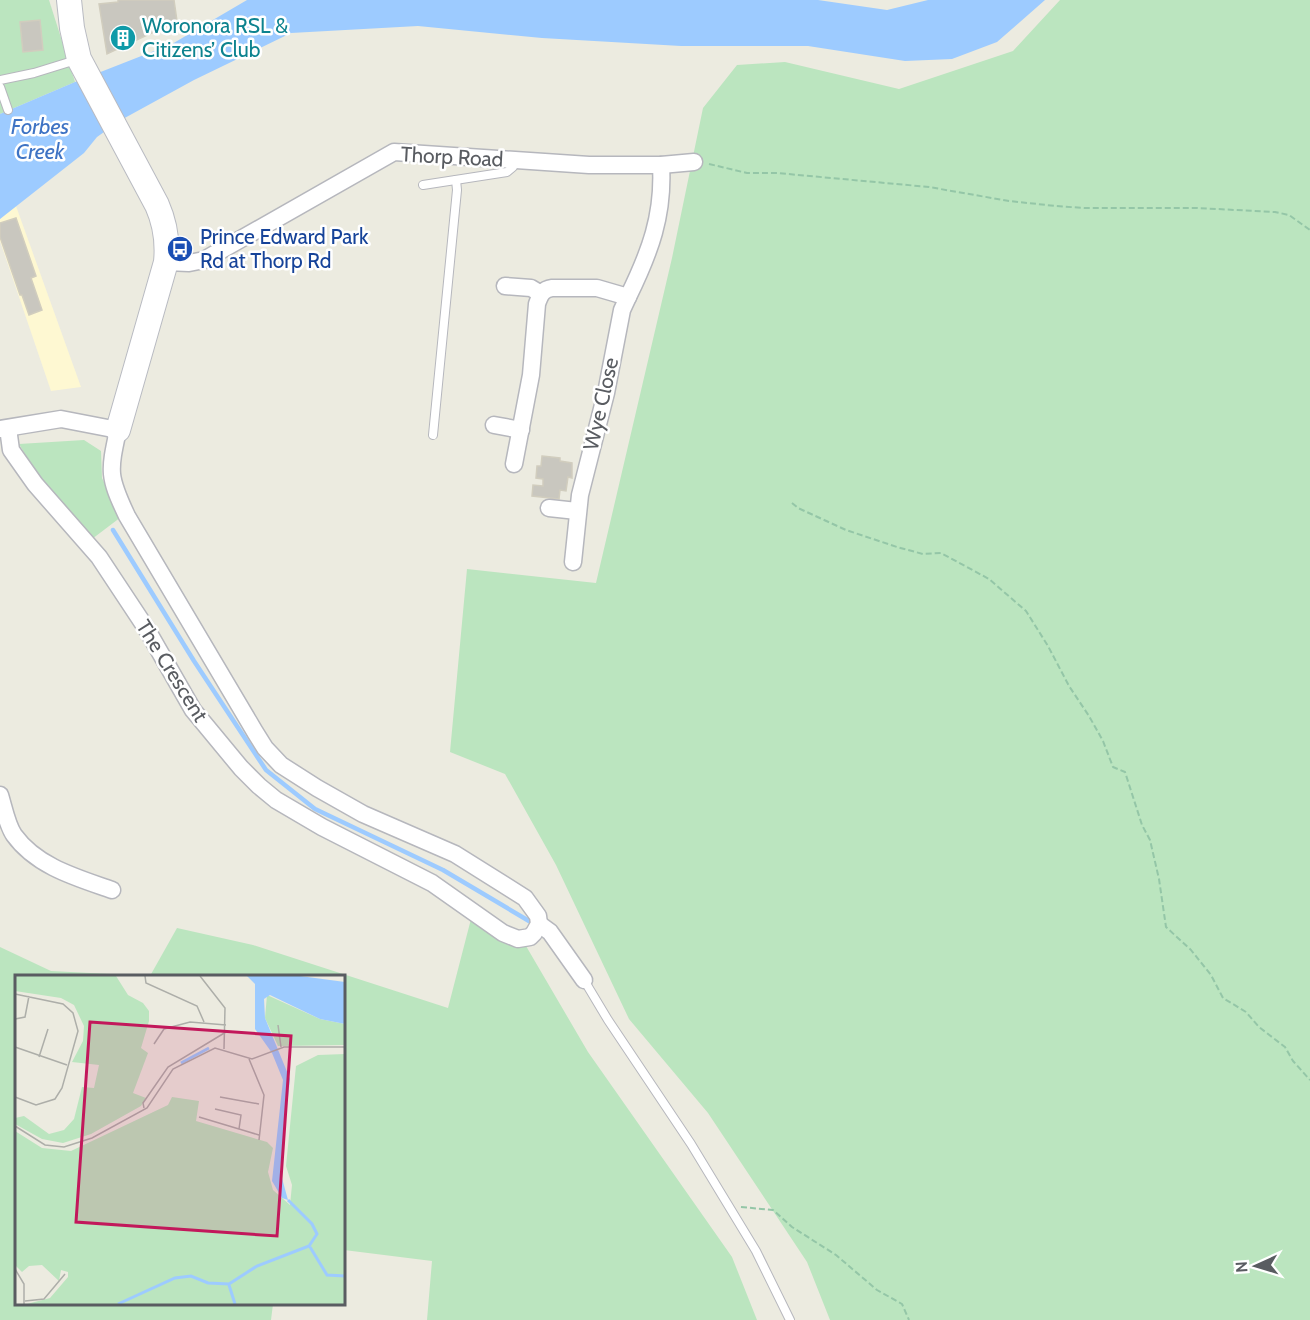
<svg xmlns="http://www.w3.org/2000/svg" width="1310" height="1320" font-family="Cabin,sans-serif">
<rect width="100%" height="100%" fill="#ecebe0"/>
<!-- commercial -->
<path fill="#fef8d2" d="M 16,206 L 81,387 L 51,391 L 0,241 L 0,219 Z"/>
<!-- green -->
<g fill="#bbe5bf">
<path d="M 0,0 L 49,0 L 75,82 L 0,114 Z"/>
<path d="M 1060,0 L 1310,0 L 1310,1320 L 830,1320 L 807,1262 L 708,1113 L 629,1019 L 556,865 L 505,774 L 450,752 L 467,569 L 596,583 L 672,258 L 703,108 L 737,65 L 785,62 L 899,89 L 1013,51 Z"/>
<path d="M 84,440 L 101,451 L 102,478 L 121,517 L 92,539 L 43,484 L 19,444 Z"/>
<path d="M 471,919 L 508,944 L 526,946 L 588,1052 L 732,1257 L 757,1320 L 427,1320 L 432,1261 L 344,1250 L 344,976 L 16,976 L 16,1304 L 273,1304 L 271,1320 L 0,1320 L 0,947 L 51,971 L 150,976 L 177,928 L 253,945 L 448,1008 Z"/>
</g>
<!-- water -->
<path fill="#9dcbff" d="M 247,0 L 818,0 L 887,10 L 928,0 L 1045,0 L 997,42 L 952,59 L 905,61 L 808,46 L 681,46 L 542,38 L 418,26 L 291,33 L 194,80 L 121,120 L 97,137 L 84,153 L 0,219 L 0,114 L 75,82 L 172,44 Z"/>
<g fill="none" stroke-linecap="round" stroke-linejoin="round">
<!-- stream -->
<path stroke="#9dcbff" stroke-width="4.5" d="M 113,530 L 194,661 L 266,770 L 315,809 L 443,870 L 529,921"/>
</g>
<!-- building -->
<g fill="#c9c7bf" stroke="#d1cdbe" stroke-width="1.5">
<path d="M 118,0 L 174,0 L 177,21 L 107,54 L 99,4 L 118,2 Z"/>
<path d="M 40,20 L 43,50 L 23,52 L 20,22 Z"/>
<path d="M 16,218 L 36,276 L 31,278 L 42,310 L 29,315 L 22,295 L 20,295 L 0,237 L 0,223 Z"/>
<path d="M 542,456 L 560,458 L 560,461 L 572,463 L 572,478 L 568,477 L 566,491 L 560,490 L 559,499 L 532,496 L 533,485 L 543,486 L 543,479 L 536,478 L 537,466 L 541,466 Z"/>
</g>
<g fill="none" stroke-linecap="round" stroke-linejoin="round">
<!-- lane casing -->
<g stroke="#b6b7bd" stroke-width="10">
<g id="lane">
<path d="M 0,80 L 34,73 L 76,60"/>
<path d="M 0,87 L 8,110"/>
<path d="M 423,185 L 507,172 L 513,167 L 515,160"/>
<path d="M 433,435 L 457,190 L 456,180"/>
<path d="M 584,980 L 608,1020 L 691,1144 L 756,1251 L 790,1320"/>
</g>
</g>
<!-- street casing -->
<g stroke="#b6b7bd" stroke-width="19">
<g id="street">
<path d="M 166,262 L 189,263 L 204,260 L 394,152 L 589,165 L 661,165 L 694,162"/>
<path d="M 505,286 L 531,288 L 541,294"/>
<path d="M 494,425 L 521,430"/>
<path d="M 0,429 L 61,419 L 118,430 C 109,472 108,476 127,516 L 255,732 L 265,748 L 281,765 L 317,788 L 363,814 L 455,854 L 525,898 L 538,916 L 539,924 L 534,933 L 530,937 L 518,939 L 503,933 L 432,883 L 322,827 L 276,800 L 259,786 L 241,768 L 193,710 L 146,628 L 99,557 L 35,484 L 11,450 L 8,428"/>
<path d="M 514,464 L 531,375 L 537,304 C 540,295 543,289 552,288 L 597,288 L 628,297 C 650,252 664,215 661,165"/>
<path d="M 549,508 L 577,511"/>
<path d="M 573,562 L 580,495 L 606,393 L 622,310 L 628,297"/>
<path d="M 0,795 C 4,808 7,825 14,835 C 37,867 78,878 112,890"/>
<path d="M 539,924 L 550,932 L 584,980"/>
</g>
</g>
<!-- secondary casing -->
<g stroke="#b9bbc2" stroke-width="26">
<path id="secondary" d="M 69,0 L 72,28 L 79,59 L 157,205 C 165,223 168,242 166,262 L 118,430"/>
</g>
<!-- path -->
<g stroke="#94c6a7" stroke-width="2" stroke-dasharray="6 3" stroke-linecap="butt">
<path d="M 709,164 L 747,173 L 777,173 L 929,187 L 1009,201 L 1056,206 L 1084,208 L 1197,208 L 1275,212 L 1289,215 L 1310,230"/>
<path d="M 792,503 L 798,508 L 846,530 L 897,547 L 923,554 L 941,553 L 989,579 L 1026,611 L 1048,646 L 1069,686 L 1089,716 L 1103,741 L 1113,767 L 1125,772 L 1142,825 L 1150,840 L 1159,879 L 1166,927 L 1191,950 L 1211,975 L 1223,998 L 1246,1012 L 1259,1027 L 1285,1047 L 1293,1061 L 1310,1080"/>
<path d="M 741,1207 L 773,1210 L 792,1227 L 836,1255 L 877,1290 L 902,1304 L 909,1320"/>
</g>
<!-- lane -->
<use href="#lane" stroke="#fff" stroke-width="8"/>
<!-- street -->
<use href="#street" stroke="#fff" stroke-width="16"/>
<!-- secondary -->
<use href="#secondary" stroke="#fff" stroke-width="24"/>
</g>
<!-- icons -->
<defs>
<g id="building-disc" transform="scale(1.35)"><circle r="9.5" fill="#0f9aa8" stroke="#fff"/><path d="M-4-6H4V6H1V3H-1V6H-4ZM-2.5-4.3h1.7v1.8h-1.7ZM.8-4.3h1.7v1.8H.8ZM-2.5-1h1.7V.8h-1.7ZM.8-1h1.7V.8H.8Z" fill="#fff"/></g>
<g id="bus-disc" transform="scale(1.35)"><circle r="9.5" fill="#1a4fb4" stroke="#fff"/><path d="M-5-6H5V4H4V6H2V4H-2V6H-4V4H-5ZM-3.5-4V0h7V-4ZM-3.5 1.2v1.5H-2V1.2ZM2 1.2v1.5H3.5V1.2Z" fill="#fff"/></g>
</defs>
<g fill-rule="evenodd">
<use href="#building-disc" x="123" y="38"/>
<use href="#bus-disc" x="180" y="249"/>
</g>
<g text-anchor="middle" stroke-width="5" stroke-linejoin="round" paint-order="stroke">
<!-- culture labels -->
<g font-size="21" fill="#0d838f" stroke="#fff" text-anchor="start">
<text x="142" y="33">Woronora RSL &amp;<tspan x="142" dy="24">Citizens’ Club</tspan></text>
</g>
<!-- street labels -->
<g font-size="21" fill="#595c61" stroke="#fff">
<text transform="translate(452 157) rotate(3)" y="7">Thorp Road</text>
<text transform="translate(601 404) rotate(-77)" y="7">Wye Close</text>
<text transform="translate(172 671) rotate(58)" y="7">The Crescent</text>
</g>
<!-- transit labels -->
<g font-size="21" fill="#164399" stroke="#fff" text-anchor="start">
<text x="200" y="244">Prince Edward Park<tspan x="200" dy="24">Rd at Thorp Rd</tspan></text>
</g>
<!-- water labels -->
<g font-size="22" font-style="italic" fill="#3e73c4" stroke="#fff">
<text x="40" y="134">Forbes<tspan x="40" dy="25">Creek</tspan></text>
</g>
</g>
<!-- overview -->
<g transform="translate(15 975)">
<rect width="330" height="330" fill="#ecebe0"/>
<path d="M 0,1 L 101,1 L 113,20 L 128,28 L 134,36 L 134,46 L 126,73 L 133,78 L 118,118 L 131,123 L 126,131 L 76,159 L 48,168 L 27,164 L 0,149 L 0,143 L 9,141 L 34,159 L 49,155 L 59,144 L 67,112 L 79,113 L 84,90 L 57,87 L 68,66 L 69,51 L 59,30 L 46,23 L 0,16 ZM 252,20 L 305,44 L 330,49 L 330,70 L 263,71 L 250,43 ZM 330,79 L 330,329 L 12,329 L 35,323 L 53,302 L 53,297 L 46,295 L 44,306 L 27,290 L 14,291 L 7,297 L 0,290 L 0,156 L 27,173 L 56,176 L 153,130 L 157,122 L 184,126 L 181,146 L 252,167 L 258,173 L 253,197 L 258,215 L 275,230 L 277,210 L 271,191 L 281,91 L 303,80 Z" fill="#bbe5bf"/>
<path d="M 232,1 L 285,1 L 330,7 L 330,49 L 305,44 L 255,20 L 249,24 L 250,43 L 275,104 L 265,196 L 273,225 L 267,223 L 257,206 L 268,105 L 257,78 L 240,54 L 240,9 Z" fill="#9dcbff"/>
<path fill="none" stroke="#9dcbff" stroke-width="3" d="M 166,88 L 194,73M 295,272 L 312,300 L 330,301M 214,310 L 220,329M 103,329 L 160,303 L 176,301 L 193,308 L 214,309 L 242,291 L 294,271 L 302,259 L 297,249 L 273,225"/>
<path fill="none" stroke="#adaea9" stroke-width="1.5" d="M 130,1 L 131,8 L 182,31 L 189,47M 185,1 L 210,33 L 209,74M 0,19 L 48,29 L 58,38 L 63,56 L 47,113 L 40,124 L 21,130 L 0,122M 0,44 L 10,42 L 14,21M 263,50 L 266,72M 139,69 L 149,54 L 175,47 L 211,50M 0,72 L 52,90M 24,82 L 33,54M 234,84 L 249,120 L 244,165M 205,122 L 244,129M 129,133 L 128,128 L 153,92 L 211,57M 200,134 L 226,140 L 224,154 L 244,160M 184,142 L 224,154M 0,151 L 30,170 L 49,172 L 77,163 L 132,133 L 158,94 L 200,73 L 237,84 L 269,72 L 330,72M 0,294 L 9,309 L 9,329M 10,326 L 29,324 L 50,299"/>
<path fill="#c2185b" fill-opacity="0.15" stroke="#c2185b" stroke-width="3" d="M 75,47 L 276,61 L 262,261 L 61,247 Z"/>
<rect width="330" height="330" fill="none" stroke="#595c61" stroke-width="3"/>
</g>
<!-- north arrow -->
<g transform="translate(1256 1266) rotate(266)" stroke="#ffffff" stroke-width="4.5" paint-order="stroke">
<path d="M0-4.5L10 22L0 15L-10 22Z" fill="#595c61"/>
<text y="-9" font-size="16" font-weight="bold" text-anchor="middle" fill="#595c61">N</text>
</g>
</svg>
